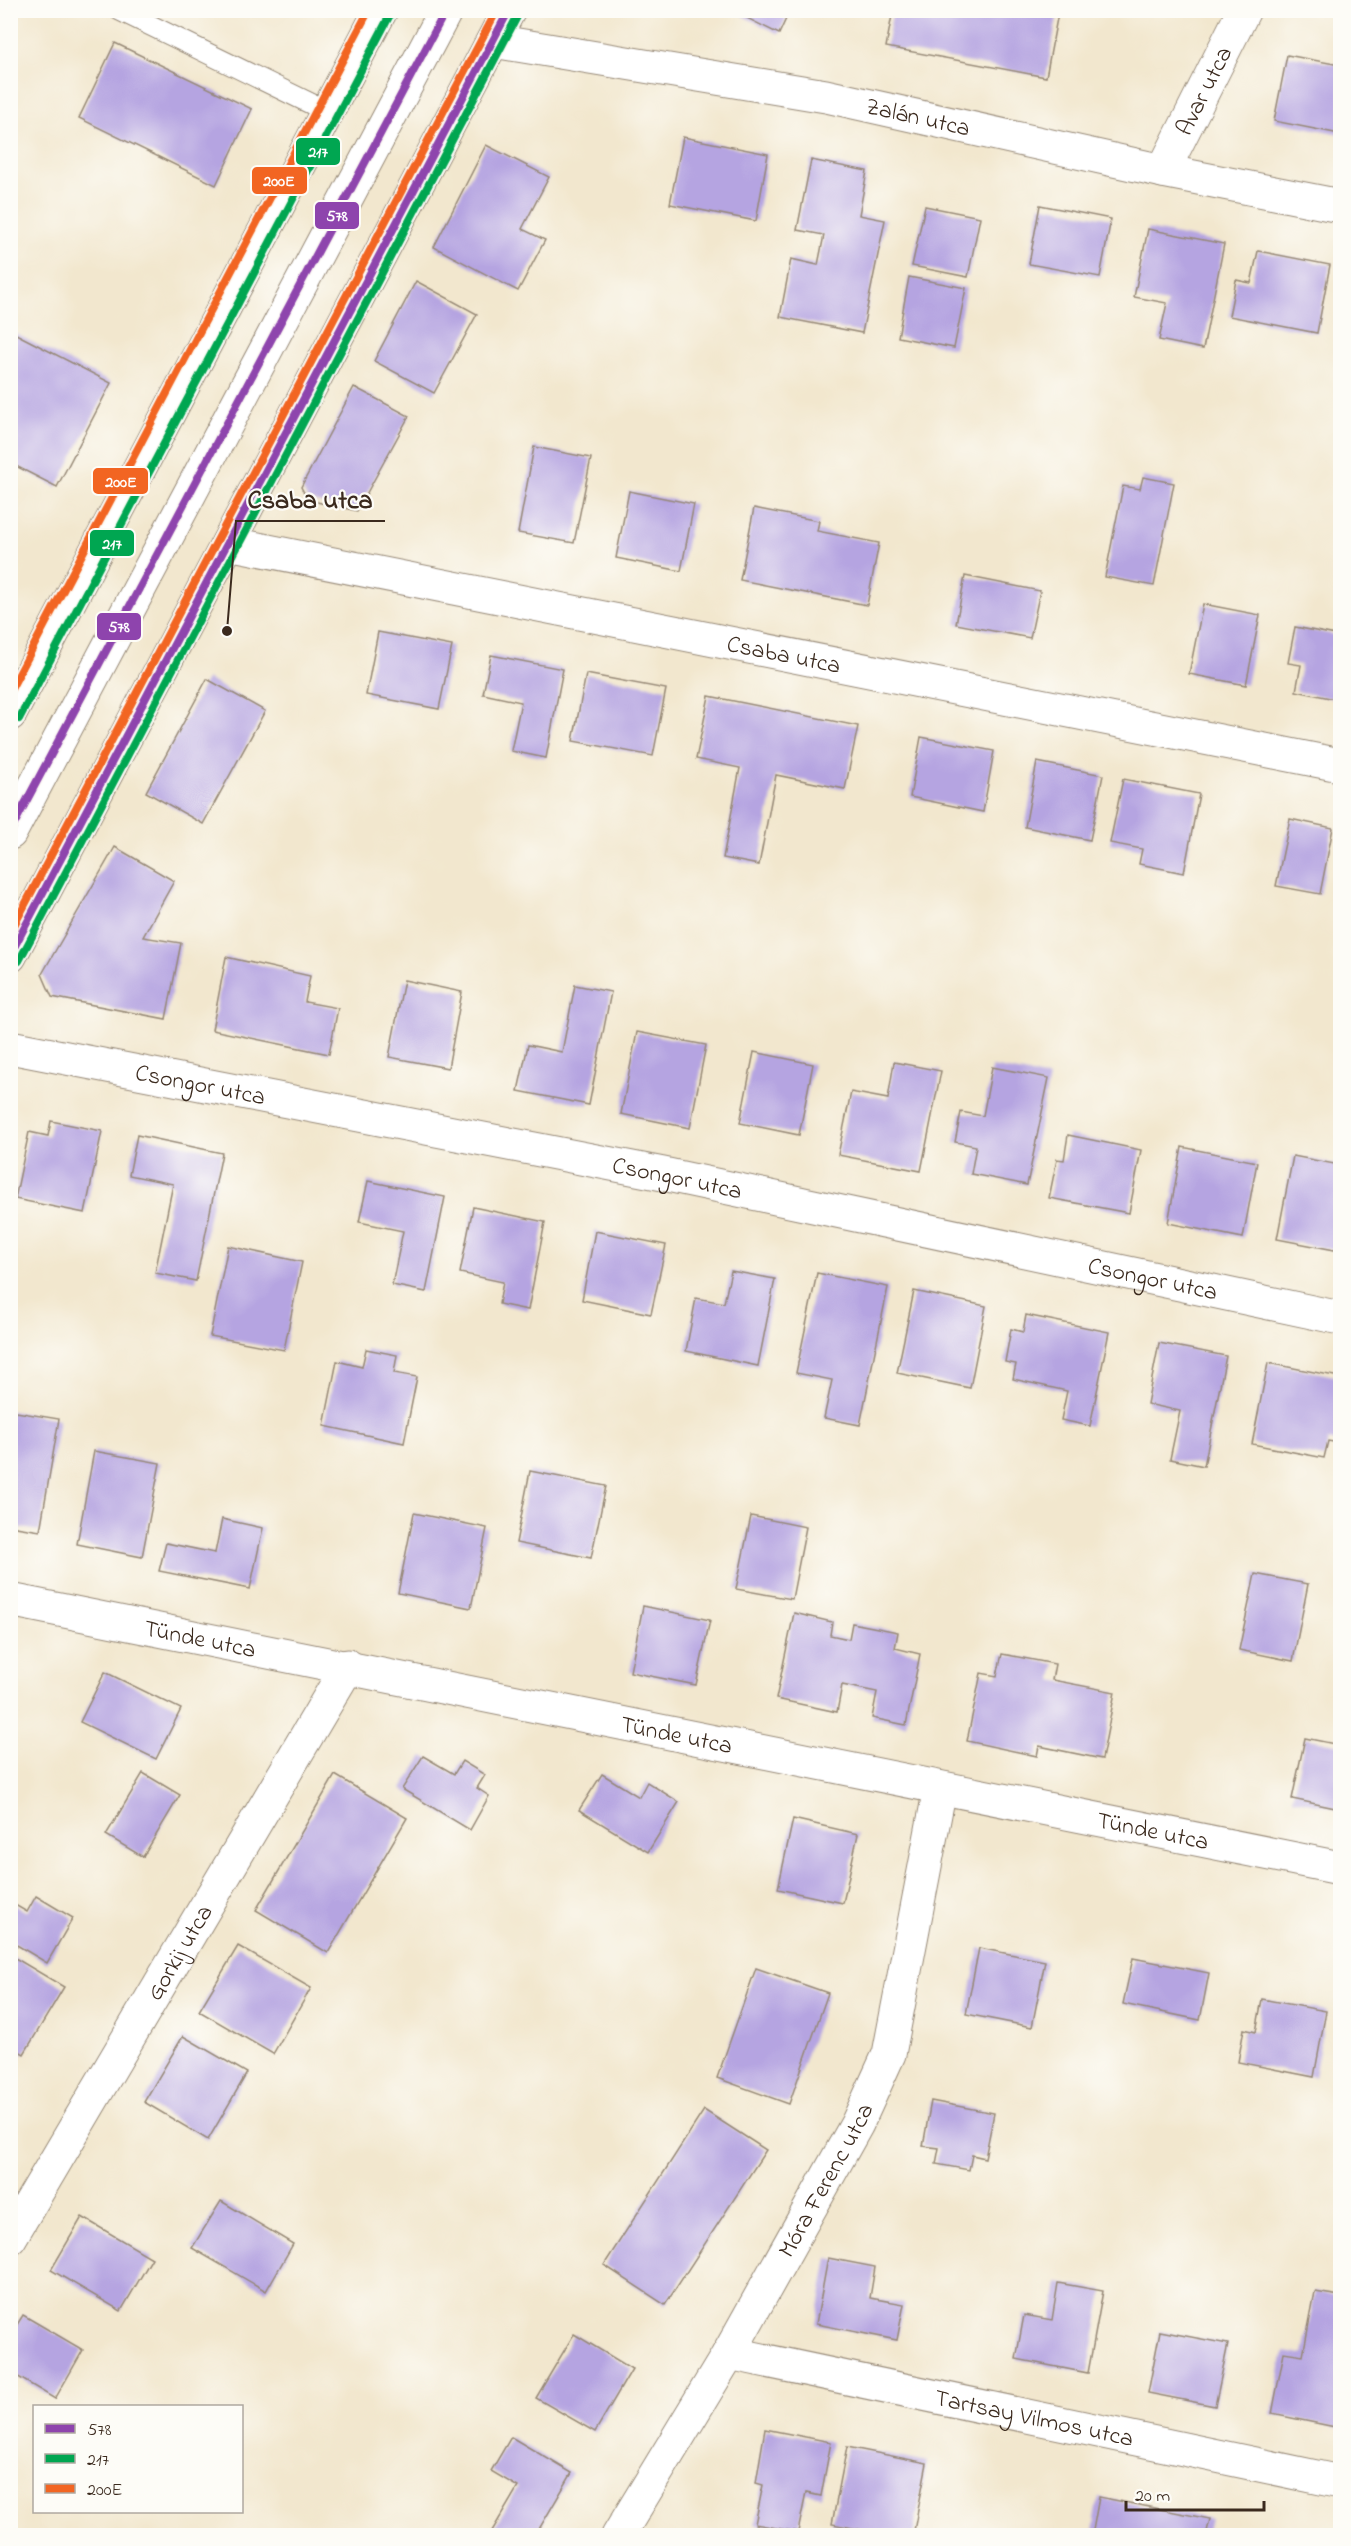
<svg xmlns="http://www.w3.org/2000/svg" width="1351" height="2546" font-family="'Indie Flower',sans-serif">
<rect width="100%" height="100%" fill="#fdfcf7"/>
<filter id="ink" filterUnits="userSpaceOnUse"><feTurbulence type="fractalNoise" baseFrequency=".0167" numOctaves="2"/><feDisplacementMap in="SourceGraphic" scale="12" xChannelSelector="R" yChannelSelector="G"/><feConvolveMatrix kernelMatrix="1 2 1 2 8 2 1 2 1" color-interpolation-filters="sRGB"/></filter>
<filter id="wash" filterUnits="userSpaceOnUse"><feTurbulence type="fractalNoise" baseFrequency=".008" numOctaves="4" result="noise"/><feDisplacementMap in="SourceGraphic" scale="24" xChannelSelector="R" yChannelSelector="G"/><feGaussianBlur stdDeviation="1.35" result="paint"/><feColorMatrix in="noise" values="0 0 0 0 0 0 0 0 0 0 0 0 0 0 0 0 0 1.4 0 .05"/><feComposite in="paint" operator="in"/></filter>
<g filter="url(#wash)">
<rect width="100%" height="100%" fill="#f2e7ce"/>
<g id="blocks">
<!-- building -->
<g fill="#b5a4e1">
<path d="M 731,10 L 790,10 L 779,34 Z"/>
<path d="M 893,10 L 1043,10 L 1058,13 L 1046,77 L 886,47 Z"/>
<path d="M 115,43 L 252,109 L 216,185 L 79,118 Z"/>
<path d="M 1287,55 L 1340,65 L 1340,134 L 1274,121 Z"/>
<path d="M 683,137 L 768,154 L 756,221 L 670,204 Z"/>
<path d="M 486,145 L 549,177 L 522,229 L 545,240 L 518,291 L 434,247 Z"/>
<path d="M 811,160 L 867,171 L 859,215 L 885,220 L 862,333 L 780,317 L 791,259 L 818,265 L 824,235 L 797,230 Z"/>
<path d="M 1040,205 L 1111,219 L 1100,277 L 1029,264 Z"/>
<path d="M 925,206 L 980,217 L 968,277 L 912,266 Z"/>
<path d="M 1148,229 L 1224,244 L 1203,349 L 1159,340 L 1167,303 L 1134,297 Z"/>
<path d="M 1258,251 L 1330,265 L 1317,333 L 1229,316 L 1236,280 L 1251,283 Z"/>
<path d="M 909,277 L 966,288 L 954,348 L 898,337 Z"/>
<path d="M 416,281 L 477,314 L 434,393 L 374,361 Z"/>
<path d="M 16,334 L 111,383 L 57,487 L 10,463 L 10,345 Z"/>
<path d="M 354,387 L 409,416 L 357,511 L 308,500 L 301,487 Z"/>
<path d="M 534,447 L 591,458 L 574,543 L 518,533 Z"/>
<path d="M 1143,477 L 1174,483 L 1154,586 L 1105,577 L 1123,486 L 1140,489 Z"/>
<path d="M 629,491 L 694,504 L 681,571 L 616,558 Z"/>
<path d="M 754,508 L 819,521 L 817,531 L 879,543 L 867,605 L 740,580 Z"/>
<path d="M 965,576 L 1040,591 L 1030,638 L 956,624 Z"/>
<path d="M 1203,604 L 1260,615 L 1246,685 L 1189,674 Z"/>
<path d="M 1339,616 L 1340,700 L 1296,691 L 1301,665 L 1288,663 L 1295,627 L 1336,635 Z"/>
<path d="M 378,632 L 452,646 L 439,709 L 366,695 Z"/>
<path d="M 491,655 L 563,669 L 546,758 L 511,751 L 521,702 L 483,694 Z"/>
<path d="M 586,674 L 666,689 L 653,756 L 573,741 Z"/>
<path d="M 207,679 L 265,711 L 203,824 L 146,792 Z"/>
<path d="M 709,696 L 858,726 L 845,789 L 776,775 L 759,865 L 723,858 L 740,768 L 696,759 Z"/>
<path d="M 921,737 L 994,751 L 983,812 L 910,797 Z"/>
<path d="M 1037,762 L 1103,775 L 1090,840 L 1025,827 Z"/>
<path d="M 1123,779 L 1199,794 L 1184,873 L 1139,864 L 1142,849 L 1110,843 Z"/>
<path d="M 1290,819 L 1333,828 L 1320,894 L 1276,886 Z"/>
<path d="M 115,847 L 174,881 L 143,937 L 181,943 L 166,1019 L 52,997 L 42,974 Z"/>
<path d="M 226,957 L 310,976 L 305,1002 L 338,1008 L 329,1054 L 212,1030 Z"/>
<path d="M 404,980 L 462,992 L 448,1068 L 389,1057 Z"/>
<path d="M 575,985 L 611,992 L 589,1105 L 518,1091 L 528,1045 L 562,1052 Z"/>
<path d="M 637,1032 L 706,1045 L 690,1128 L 621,1114 Z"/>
<path d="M 754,1052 L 813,1064 L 799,1135 L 740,1123 Z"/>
<path d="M 894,1062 L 941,1071 L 921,1171 L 838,1155 L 851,1092 L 888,1099 Z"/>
<path d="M 992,1067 L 1049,1078 L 1027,1185 L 971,1174 L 976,1146 L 955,1142 L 961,1112 L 983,1116 Z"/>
<path d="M 51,1121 L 102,1131 L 85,1213 L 15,1199 L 29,1132 L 48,1136 Z"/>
<path d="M 137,1135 L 222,1153 L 196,1281 L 155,1273 L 173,1184 L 129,1175 Z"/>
<path d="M 1068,1135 L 1141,1150 L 1129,1213 L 1049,1198 L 1057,1159 L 1064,1160 Z"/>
<path d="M 1182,1147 L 1257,1162 L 1243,1238 L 1168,1223 Z"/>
<path d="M 1293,1156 L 1340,1165 L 1340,1251 L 1277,1239 Z"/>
<path d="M 368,1181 L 445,1197 L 426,1292 L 392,1285 L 403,1231 L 359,1222 Z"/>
<path d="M 473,1207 L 545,1222 L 528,1310 L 499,1304 L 503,1282 L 460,1273 Z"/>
<path d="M 595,1231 L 666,1245 L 651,1314 L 582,1300 Z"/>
<path d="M 228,1246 L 302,1262 L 284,1350 L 210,1336 Z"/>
<path d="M 731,1271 L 775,1279 L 758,1366 L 686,1351 L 696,1298 L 724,1303 Z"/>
<path d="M 817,1273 L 888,1287 L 860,1425 L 824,1418 L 832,1380 L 796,1373 Z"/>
<path d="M 914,1291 L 986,1306 L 970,1388 L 897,1373 Z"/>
<path d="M 1026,1315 L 1109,1332 L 1090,1426 L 1061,1420 L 1067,1391 L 1013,1379 L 1016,1364 L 1005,1362 L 1011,1329 L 1023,1332 Z"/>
<path d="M 1159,1343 L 1226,1356 L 1204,1466 L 1170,1459 L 1180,1411 L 1147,1404 Z"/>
<path d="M 366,1349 L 397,1355 L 394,1373 L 417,1377 L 404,1443 L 324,1426 L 337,1361 L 362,1367 Z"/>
<path d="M 1268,1363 L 1340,1377 L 1340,1443 L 1328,1441 L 1324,1458 L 1252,1444 Z"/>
<path d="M 10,1411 L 59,1419 L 40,1531 L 10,1526 Z"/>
<path d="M 94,1451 L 160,1463 L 142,1557 L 77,1544 Z"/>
<path d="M 530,1471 L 606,1486 L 591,1558 L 516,1543 Z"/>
<path d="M 414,1513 L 487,1528 L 471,1608 L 398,1593 Z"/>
<path d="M 751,1516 L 806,1527 L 792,1599 L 736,1589 Z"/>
<path d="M 222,1519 L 263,1528 L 250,1589 L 159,1571 L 166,1543 L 215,1553 Z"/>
<path d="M 1255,1574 L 1308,1584 L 1293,1661 L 1239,1650 Z"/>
<path d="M 643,1606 L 710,1620 L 696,1685 L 630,1672 Z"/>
<path d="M 794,1613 L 832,1622 L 830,1635 L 849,1639 L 852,1623 L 898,1632 L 895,1648 L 920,1654 L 906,1725 L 872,1718 L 877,1692 L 842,1685 L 837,1712 L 776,1699 Z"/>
<path d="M 1002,1654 L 1055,1664 L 1052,1680 L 1115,1692 L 1102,1759 L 1039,1746 L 1037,1756 L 967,1741 L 981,1673 L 997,1676 Z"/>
<path d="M 105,1672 L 181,1709 L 156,1759 L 80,1722 Z"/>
<path d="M 1305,1738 L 1340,1745 L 1340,1809 L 1292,1799 Z"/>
<path d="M 423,1756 L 454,1774 L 462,1761 L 485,1775 L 477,1788 L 489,1796 L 470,1830 L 402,1789 Z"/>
<path d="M 143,1773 L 180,1795 L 143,1857 L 106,1835 Z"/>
<path d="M 602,1774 L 639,1797 L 647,1782 L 679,1802 L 648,1852 L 579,1810 Z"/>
<path d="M 335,1775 L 407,1818 L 328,1953 L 256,1910 Z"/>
<path d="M 793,1819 L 858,1834 L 843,1903 L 778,1889 Z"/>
<path d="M 36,1896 L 73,1918 L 47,1963 L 10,1941 L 10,1902 L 27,1912 Z"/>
<path d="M 238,1946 L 311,1988 L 273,2054 L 199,2011 Z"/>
<path d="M 979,1948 L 1045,1961 L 1032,2027 L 966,2014 Z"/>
<path d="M 10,1955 L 64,1987 L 24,2054 L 10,2046 Z"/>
<path d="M 1133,1958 L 1209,1973 L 1200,2020 L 1123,2004 Z"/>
<path d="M 756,1968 L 828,1993 L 789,2104 L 717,2078 Z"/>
<path d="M 1262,1999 L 1326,2011 L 1314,2077 L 1238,2062 L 1244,2029 L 1256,2032 Z"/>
<path d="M 183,2036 L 247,2073 L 208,2140 L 144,2102 Z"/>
<path d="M 931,2101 L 994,2113 L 985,2158 L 972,2155 L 969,2170 L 936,2164 L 939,2148 L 923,2146 Z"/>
<path d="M 704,2110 L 766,2150 L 665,2305 L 604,2265 Z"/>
<path d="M 221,2201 L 293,2244 L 266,2291 L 192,2248 Z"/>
<path d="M 82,2217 L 152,2258 L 121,2311 L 51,2270 Z"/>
<path d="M 828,2258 L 875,2267 L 870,2298 L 904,2304 L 897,2340 L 816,2324 Z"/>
<path d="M 1058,2283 L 1103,2291 L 1088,2373 L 1016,2359 L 1024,2315 L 1052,2320 Z"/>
<path d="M 1315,2292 L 1340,2296 L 1340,2428 L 1272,2414 L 1284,2352 L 1303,2355 Z"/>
<path d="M 23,2315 L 83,2350 L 55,2399 L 10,2372 L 10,2336 Z"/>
<path d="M 1160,2331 L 1228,2344 L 1215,2406 L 1148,2393 Z"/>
<path d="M 574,2334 L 632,2369 L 595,2432 L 536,2398 Z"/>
<path d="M 765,2429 L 831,2442 L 821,2496 L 806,2493 L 798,2532 L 755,2524 L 763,2485 L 756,2483 Z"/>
<path d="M 511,2437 L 572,2473 L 535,2536 L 489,2536 L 518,2487 L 491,2471 Z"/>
<path d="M 847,2447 L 927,2463 L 913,2536 L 894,2536 L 832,2524 Z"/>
<path d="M 1099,2497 L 1210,2519 L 1206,2536 L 1092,2536 Z"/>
</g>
</g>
</g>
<g filter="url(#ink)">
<use href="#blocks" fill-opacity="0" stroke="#968876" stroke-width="1.5"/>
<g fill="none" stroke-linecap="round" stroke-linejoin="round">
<!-- service casing -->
<g stroke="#968876" stroke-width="22">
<path id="service" d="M 119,10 L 328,112"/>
</g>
<!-- minor casing -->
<g stroke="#968876" stroke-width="35">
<g id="minor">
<path id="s1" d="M 493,41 L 826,96 L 1163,171 L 1340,206"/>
<path id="s2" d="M 1163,171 L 1244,10"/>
<path id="s3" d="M 228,543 L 1340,765"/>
<path id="s4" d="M 10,1047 L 663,1174 L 1340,1318"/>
<path id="s5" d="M 10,1600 L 1340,1868"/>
<path id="s6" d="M 10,2238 L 348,1666"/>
<path id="s7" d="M 729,2353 L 1340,2482"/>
<path id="s8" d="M 618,2536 L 729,2353 L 857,2124 L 889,2054 L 940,1788"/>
</g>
</g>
<!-- tertiary casing -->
<g stroke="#968876" stroke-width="35">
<g id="tertiary">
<path d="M 10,714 L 381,10"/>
<path d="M 10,956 L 509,10"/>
</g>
</g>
<!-- primary casing -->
<g stroke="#968876" stroke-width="35">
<path id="primary" d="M 10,833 L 446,10"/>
</g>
<!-- service -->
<use href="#service" stroke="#fff" stroke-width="20"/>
<!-- minor -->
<use href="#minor" stroke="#fff" stroke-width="33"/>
<!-- tertiary -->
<use href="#tertiary" stroke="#fff" stroke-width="33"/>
<!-- primary -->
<use href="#primary" stroke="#fff" stroke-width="33"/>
<!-- bus-1 casing -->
<g stroke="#fdfcf7" stroke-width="12">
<g id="bus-1">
<path d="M 10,832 L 446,10"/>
<path d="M 10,955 L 509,10"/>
</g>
</g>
<!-- bus-2 casing -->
<g stroke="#fdfcf7" stroke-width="12">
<g id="bus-2">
<path d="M 19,719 L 390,15"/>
<path d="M 19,961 L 518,15"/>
</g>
</g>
<!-- bus-3 casing -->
<g stroke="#fdfcf7" stroke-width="12">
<g id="bus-3">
<path d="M 10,691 L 369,10"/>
<path d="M 10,933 L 497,10"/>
</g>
</g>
<!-- bus-1 -->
<use href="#bus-1" stroke="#8e44ad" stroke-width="8"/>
<!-- bus-2 -->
<use href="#bus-2" stroke="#00a651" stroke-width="8"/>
<!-- bus-3 -->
<use href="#bus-3" stroke="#f26522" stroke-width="8"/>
</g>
</g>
<g text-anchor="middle" stroke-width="4.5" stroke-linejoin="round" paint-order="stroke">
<!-- street labels -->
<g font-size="24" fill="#3b2a1e" stroke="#fdfcf7">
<text dy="8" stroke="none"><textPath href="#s2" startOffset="90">Avar utca</textPath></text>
<text dy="8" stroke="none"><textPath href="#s1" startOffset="432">Zalán utca</textPath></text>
<text dy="8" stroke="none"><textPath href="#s3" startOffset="567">Csaba utca</textPath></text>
<text dy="8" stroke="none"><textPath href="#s4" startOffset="194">Csongor utca</textPath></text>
<text dy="8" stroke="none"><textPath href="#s4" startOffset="680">Csongor utca</textPath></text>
<text dy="8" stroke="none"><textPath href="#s4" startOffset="1166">Csongor utca</textPath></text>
<text dy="8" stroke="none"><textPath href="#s5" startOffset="194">Tünde utca</textPath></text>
<text dy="8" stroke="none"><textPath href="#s5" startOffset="680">Tünde utca</textPath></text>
<text dy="8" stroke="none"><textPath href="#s5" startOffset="1166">Tünde utca</textPath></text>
<text dy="8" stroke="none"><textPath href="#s6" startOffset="332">Gorkij utca</textPath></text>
<text dy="8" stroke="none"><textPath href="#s8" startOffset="412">Móra Ferenc utca</textPath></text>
<text dy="8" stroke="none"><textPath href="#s7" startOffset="312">Tartsay Vilmos utca</textPath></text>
</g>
</g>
<!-- callouts -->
<path fill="none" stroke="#3b2a1e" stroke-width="2" d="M227 631L236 521H385"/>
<circle fill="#3b2a1e" stroke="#fdfcf7" stroke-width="2" cx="227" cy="631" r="6"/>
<g font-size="26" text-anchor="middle" font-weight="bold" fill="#3b2a1e" stroke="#fdfcf7" stroke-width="4.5" stroke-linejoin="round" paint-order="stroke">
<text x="310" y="508">Csaba utca</text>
</g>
<g stroke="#fdfcf7" stroke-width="2">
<rect x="295" y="137" width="46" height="29" rx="6" fill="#00a651"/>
<rect x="251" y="166" width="57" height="29" rx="6" fill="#f26522"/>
<rect x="314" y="201" width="46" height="29" rx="6" fill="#8e44ad"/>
<rect x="92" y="467" width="57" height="28" rx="6" fill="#f26522"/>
<rect x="89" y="529" width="46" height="28" rx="6" fill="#00a651"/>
<rect x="96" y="612" width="46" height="29" rx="6" fill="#8e44ad"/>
</g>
<g font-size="16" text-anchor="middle" font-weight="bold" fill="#fff">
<text x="318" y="157">217</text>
<text x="279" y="186">200E</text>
<text x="337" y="221">578</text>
<text x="121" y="487">200E</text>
<text x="112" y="549">217</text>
<text x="119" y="632">578</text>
</g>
<!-- margin -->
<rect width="1351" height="2546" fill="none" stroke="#fdfcf7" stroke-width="36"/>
<!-- legend -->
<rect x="33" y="2405" width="210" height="108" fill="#fdfcf7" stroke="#afa8a0" stroke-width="1.5"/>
<rect x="45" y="2424" width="30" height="9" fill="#8e44ad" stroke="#afa8a0" stroke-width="1.5"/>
<text x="87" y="2435" font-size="18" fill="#3b2a1e">578</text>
<rect x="45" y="2454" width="30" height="9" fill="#00a651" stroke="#afa8a0" stroke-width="1.5"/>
<text x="87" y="2465" font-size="18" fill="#3b2a1e">217</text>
<rect x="45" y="2484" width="30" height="9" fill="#f26522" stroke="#afa8a0" stroke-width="1.5"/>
<text x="87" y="2495" font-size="18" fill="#3b2a1e">200E</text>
<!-- scale -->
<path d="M1126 2501v9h138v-9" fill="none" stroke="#3b2a1e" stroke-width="3"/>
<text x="1135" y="2501" font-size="18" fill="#3b2a1e" stroke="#fdfcf7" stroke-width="4.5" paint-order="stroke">20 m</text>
</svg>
